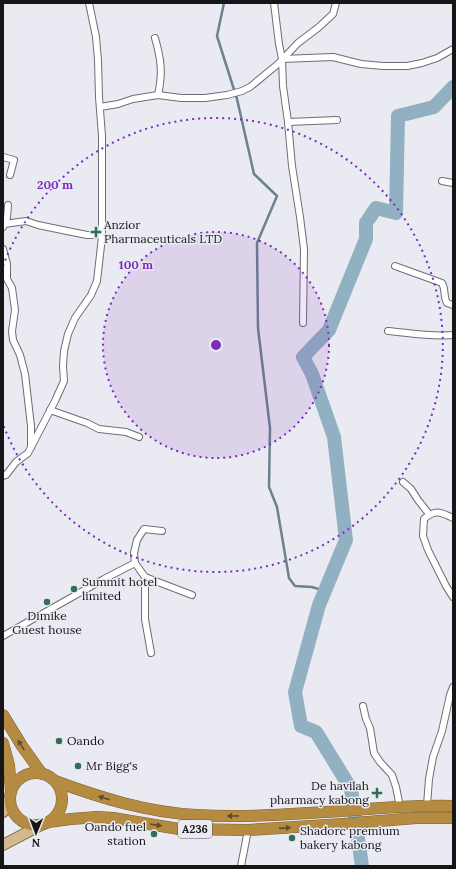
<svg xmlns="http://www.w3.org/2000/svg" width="456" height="869" font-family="Lora,serif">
<rect width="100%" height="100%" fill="#eaebf2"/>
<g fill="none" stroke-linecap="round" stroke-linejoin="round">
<!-- stream -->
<path stroke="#6c828f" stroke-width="2.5" d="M 224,3 L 217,36 L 237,99 L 254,174 L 277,196 L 257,243 L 258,328 L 270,428 L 269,487 L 277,507 L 289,578 L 295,586 L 312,587 L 325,591"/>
<!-- river -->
<path stroke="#91b1c2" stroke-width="14" d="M 362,866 L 351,789 L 316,732 L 301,726 L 295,692 L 319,605 L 346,540 L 334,437 L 312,374 L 303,357 L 329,330 L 366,239 L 366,223 L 376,208 L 396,213 L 398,116 L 434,107 L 453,87"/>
<!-- street casing -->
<g stroke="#6d6e75" stroke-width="8">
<g id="street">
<path d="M 274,3 L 279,44 L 282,59 L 283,86 L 288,122 L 292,166 L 300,217 L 304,249 L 303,323"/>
<path d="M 155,38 C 161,59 163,73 158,95"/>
<path d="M 282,59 L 333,57 L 361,64 L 383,66 L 407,66 L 422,63 L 437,58 L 453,49"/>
<path d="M 100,107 L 118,104 L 133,99 L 158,95 L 181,98 L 205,98 L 227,95 L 242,91 L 250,87 L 278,64 L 298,43 L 319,27 L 333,14 L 336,3"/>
<path d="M 288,122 L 337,120"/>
<path d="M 3,157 L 14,160 L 10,175"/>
<path d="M 442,181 L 453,183"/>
<path d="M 4,224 L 26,221 L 38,225 L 72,232 L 87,235 L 102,235"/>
<path d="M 3,227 L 7,218 L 8,205"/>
<path d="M 3,249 L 7,264 L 7,279 L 12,288 L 15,310 L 12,331 L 13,340 L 20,355 L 25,374 L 31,426 L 31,447"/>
<path d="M 395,266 L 442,283 C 446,290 443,296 447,303 L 453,305"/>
<path d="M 388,331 C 410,333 431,337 453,335"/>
<path d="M 50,410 L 87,423 L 99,429 L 126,432 L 139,437"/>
<path d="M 3,476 L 6,475 L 16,462 L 28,453 L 55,401 L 64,381 L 63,366 L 64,351 L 68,334 L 75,318 L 91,295 L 97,281 L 102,237 L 102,136 L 99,97 L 98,60 L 96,37 L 89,3"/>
<path d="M 403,482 L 411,489 L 418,500 L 429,514"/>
<path d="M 453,518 C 441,512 435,509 424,519 L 423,536 L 428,550 L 446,586 L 453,597"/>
<path d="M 145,577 L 192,595"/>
<path d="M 3,636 L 104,579 L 135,563"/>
<path d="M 151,653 L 145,619 L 145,577 L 135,563 L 134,553 L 137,540 L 144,529 L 162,531"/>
<path d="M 363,706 L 366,719 L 370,728 L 374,753 L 380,762 L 392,775 L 396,787 L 400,807"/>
<path d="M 427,805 L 429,779 L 433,757 L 442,731 L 450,695 L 453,687"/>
<path d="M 241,866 L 248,830"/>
</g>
</g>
<!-- primary casing -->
<g stroke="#7d6234" stroke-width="12">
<g id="primary">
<path d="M 3,812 L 10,797"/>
<path d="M 3,845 L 43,824"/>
</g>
</g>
<!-- highway casing -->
<g stroke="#7d6234" stroke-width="12">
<g id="highway">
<path d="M 3,715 L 22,746 L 42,774"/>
<path d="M 3,743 L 9,765 L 11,792"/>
<circle cx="36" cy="799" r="26"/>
<path d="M 55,781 C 101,798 146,812 196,815 C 244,818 293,814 341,811 C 378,808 415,805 453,806"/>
<path d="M 48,822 L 71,819 L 97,817 L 113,818 L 179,829 L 248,830 L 343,824 L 416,818 L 453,818"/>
</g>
</g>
<!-- street -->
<use href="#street" stroke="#fff" stroke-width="6"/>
<!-- primary -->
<use href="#primary" stroke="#d3b98e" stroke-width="10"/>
<!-- highway -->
<use href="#highway" stroke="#b58b42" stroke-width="11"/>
</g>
<!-- one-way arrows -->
<defs><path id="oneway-solid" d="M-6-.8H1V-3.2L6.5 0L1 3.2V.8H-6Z"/></defs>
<g fill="#5e4b2b">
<use href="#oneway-solid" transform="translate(21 745) rotate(-123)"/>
<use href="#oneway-solid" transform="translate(104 798) rotate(-162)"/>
<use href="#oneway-solid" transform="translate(233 816) rotate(179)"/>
<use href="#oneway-solid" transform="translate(156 825) rotate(9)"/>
<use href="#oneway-solid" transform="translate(285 828) rotate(-4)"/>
</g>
<!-- distance rings -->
<circle cx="216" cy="345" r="113" fill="#7b2cbf" fill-opacity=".12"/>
<g fill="none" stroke="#7b2cbf" stroke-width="2" stroke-dasharray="2 4">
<circle cx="216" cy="345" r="113"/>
<path d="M3 266A227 227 0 1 1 3 424"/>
</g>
<!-- markers -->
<g fill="#336d56" stroke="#eaebf2" stroke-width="1.5">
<path d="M94 226h4v4h4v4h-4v4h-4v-4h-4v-4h4z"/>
<circle cx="74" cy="589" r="4"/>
<circle cx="47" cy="602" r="4"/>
<circle cx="59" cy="741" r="4"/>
<circle cx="78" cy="766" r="4"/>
<path d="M375 787h4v4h4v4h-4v4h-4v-4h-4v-4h4z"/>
<circle cx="154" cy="834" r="4"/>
<circle cx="292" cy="838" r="4"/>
</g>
<g text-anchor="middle" stroke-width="3" stroke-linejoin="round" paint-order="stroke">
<!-- shield labels -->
<rect fill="#eaebf2" stroke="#56565a" stroke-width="1" x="178" y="820" width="34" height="18" rx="3"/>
<g font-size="11" font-weight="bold" fill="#161619">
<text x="195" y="833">A236</text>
</g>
<!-- poi labels -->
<g font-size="12" fill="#161619" stroke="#eaebf2" text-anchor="start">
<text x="104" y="229">Anzior<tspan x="104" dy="14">Pharmaceuticals LTD</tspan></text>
<text x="82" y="586">Summit hotel<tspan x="82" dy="14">limited</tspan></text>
<text x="47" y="620" text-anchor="middle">Dimike<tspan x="47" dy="14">Guest house</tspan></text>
<text x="67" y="745">Oando</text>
<text x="86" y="770">Mr Bigg's</text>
<text x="369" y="790" text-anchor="end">De havilah<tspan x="369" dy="14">pharmacy kabong</tspan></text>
<text x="146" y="831" text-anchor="end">Oando fuel<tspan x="146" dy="14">station</tspan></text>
<text x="300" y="835">Shadorc premium<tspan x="300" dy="14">bakery kabong</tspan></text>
</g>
</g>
<circle cx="216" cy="345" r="6" fill="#7b2cbf" stroke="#eaebf2" stroke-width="2"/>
<g font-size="12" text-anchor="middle" font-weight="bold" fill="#7b2cbf" stroke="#eaebf2" stroke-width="3" stroke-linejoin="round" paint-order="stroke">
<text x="55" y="189">200 m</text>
<text x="136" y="269">100 m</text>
</g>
<!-- border -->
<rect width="456" height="869" fill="none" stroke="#161619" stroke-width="8"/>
<!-- north arrow -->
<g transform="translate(36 833) rotate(181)" stroke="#eaebf2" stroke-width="3" paint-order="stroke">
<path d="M0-3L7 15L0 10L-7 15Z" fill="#161619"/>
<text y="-6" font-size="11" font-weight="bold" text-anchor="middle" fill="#161619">N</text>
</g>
</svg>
